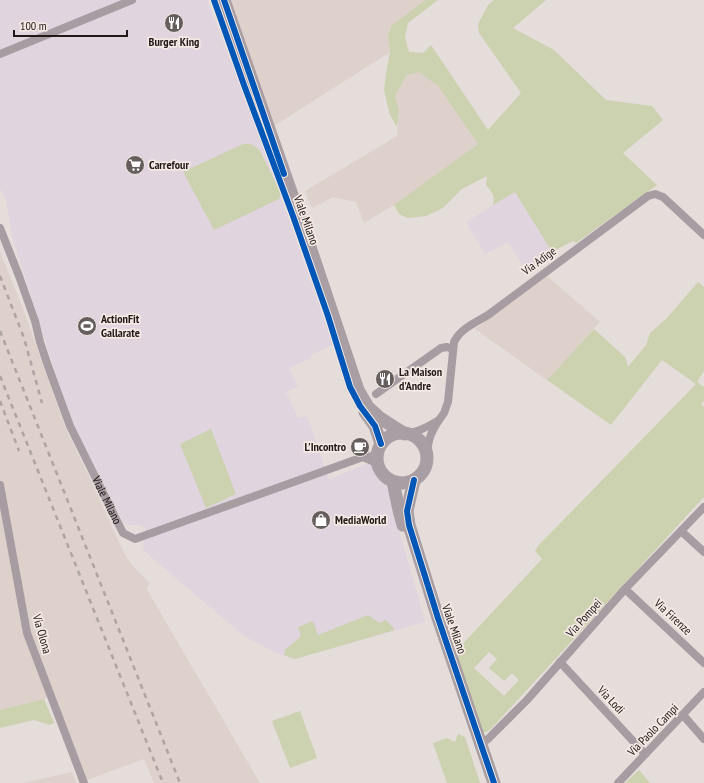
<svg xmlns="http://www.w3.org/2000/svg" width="704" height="783" font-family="'PT Sans Narrow',sans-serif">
<rect width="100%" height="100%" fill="#e4ddda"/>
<!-- commercial -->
<g fill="#e0d5df">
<path d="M 0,0 L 207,0 L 258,131 L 333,344 L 331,346 L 312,354 L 311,358 L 289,368 L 298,387 L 286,392 L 298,418 L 307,416 L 329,479 L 371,462 L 383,473 L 425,622 L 295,659 L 276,653 L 251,640 L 237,630 L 151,557 L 143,549 L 145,527 L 136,525 L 128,525 L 123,522 L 75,427 L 58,381 L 12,236 L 6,200 L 0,189 Z"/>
<path d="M 515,192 L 552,252 L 544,258 L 544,263 L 529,274 L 508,242 L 485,254 L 466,222 Z"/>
</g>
<!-- built -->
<g fill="#ded0ca">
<path d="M 231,0 L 425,0 L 392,25 L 389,44 L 390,52 L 274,126 Z"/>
<path d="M 419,71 L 438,86 L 478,144 L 394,205 L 364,223 L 356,202 L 333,197 L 312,208 L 305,191 L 397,136 L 399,110 L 395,97 L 407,75 Z"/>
<path d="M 0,252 L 24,311 L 65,427 L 95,489 L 123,551 L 131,564 L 150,584 L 146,588 L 260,783 L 154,783 L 144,759 L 87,780 L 55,696 L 0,710 Z"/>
<path d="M 547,276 L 600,322 L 547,380 L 475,329 Z"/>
<path d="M 72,772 L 76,783 L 23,783 Z"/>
</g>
<!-- green -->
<g fill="#ccd1af" fill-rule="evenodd">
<path d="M 425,0 L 438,0 L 408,23 L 405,37 L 409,52 L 423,53 L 431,45 L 488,130 L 521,93 L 479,33 L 478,24 L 488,5 L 494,0 L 546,0 L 513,28 L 554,50 L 606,100 L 652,106 L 663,120 L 623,153 L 657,185 L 576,243 L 573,241 L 552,252 L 515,192 L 493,205 C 495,195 492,192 486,185 L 487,176 L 462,189 L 443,208 L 426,216 L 408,218 L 399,214 L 394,205 L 478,144 L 438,86 L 419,72 L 407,75 L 395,96 L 399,110 L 397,127 L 390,115 L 384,90 L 387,67 L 390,52 L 389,44 L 388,35 L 392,25 Z"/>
<path d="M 243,144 C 250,143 255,145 260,151 L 281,193 L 279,199 L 214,230 L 183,172 Z"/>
<path d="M 698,282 L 704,287 L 704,371 L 697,382 L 704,387 L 704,401 L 701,404 L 704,407 L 704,497 L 490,730 L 483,733 L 456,654 L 458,649 L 542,559 L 535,551 L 538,546 L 696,384 L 662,360 L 611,425 L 547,380 L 594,329 L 625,357 L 628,367 L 646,345 L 650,333 L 666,319 ZM 489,652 L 497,659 L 489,668 L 504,681 L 512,673 L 519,680 L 504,696 L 474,668 Z"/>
<path d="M 211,429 L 236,494 L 206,508 L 180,444 Z"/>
<path d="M 368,615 L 379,623 L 386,620 L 395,630 L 295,659 L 284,655 L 285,650 L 301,636 L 298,627 L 313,621 L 318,635 Z"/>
<path d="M 44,699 L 54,723 L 49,725 L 34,720 L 0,728 L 0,710 Z"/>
<path d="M 300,711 L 317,758 L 290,768 L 272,721 Z"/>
<path d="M 458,734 L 465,737 L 480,783 L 447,783 L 433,743 L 447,738 L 455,742 Z"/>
<path d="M 639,770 L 650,783 L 625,783 Z"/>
</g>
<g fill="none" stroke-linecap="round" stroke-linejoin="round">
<!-- minor -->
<g stroke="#a69ca2" stroke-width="8">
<path d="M 0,54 L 132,0"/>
<path id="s1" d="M 0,228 L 19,276 L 35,321 L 40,342 L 48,366 L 70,426 L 123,533 L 135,539 L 363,457 L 377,456"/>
<path d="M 376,394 L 441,348 L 447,347 L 453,349"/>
<path d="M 439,420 L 444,413 L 448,402 L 454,342 C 460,329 476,322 488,315 L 648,196 L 655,194 L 663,197 L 704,235"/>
<path d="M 405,434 C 418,432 428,427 439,420 C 431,432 428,440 427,454"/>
<path d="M 365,458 L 377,463"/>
<path d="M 0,485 L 27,633 L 84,783"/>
<path d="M 681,531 L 704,552"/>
<path d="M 625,589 L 704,663"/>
<path d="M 560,662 L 645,754"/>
<path d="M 683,715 L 704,739"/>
<path d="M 481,743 L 488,739 L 527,700 L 625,589 L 704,507"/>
<path d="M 618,783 L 704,692"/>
</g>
<!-- primary -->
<g stroke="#a89ea3" stroke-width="13">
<path d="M 224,0 L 306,235 L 358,390 L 368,407 L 380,418 L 405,434"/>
<path d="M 365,412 L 375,426 L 381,444"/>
<circle cx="402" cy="458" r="25"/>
<path d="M 414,480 L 407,511 L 409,525 L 438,618 L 494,783"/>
<path d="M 393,482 L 399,510 L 403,525"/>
</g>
<!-- rail -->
<g stroke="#aca5a4" stroke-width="2.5" stroke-dasharray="5 5" stroke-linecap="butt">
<path d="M 0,276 L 24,338 L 42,403"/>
<path d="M 0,331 L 180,783"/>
<path d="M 0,376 L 163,783"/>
<path d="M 0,401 L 19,451"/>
</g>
<!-- cycleway casing -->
<g stroke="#f5e9e3" stroke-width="8">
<g id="cycleway">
<path d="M 214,0 L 244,85 L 293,216 L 328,316 L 350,387 L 360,406 L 375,426 L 381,444"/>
<path d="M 224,0 L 284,174"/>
<path d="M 414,480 L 407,511 L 409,525 L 438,618 L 494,783"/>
</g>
</g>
<!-- cycleway -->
<use href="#cycleway" stroke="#0057b8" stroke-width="6"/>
</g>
<!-- icons -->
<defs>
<g id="restaurant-disc" transform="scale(1)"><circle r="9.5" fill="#645e5c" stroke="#f5e9e3"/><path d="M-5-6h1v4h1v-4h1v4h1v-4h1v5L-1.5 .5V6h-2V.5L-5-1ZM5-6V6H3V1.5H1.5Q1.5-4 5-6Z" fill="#fff"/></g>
<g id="supermarket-disc" transform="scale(1)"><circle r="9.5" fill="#645e5c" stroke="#f5e9e3"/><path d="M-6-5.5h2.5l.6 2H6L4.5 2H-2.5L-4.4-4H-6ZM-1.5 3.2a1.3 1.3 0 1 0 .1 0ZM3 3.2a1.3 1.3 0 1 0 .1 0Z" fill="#fff"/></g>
<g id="stadium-disc" transform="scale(1)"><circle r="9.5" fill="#645e5c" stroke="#f5e9e3"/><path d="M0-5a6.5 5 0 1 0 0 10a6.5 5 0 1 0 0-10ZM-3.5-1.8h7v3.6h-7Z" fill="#fff"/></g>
<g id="cafe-disc" transform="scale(1)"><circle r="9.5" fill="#645e5c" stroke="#f5e9e3"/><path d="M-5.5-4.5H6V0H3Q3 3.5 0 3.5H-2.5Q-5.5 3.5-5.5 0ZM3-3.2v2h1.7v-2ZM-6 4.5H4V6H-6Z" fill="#fff"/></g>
<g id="shop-disc" transform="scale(1)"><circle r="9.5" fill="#645e5c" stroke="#f5e9e3"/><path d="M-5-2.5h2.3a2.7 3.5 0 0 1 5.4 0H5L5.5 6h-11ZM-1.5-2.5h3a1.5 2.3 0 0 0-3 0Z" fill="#fff"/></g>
</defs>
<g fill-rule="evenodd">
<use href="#restaurant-disc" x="174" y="23"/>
<use href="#supermarket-disc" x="135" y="165"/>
<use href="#stadium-disc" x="87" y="326"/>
<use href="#restaurant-disc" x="385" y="379"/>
<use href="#cafe-disc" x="360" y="447"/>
<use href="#shop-disc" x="321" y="520"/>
</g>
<g text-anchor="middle" stroke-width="3.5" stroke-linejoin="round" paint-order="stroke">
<!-- poi labels -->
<g font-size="12" font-weight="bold" fill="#1f1a18" stroke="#f5e9e3" text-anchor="start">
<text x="174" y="46" text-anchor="middle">Burger King</text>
<text x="149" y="169">Carrefour</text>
<text x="101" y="323">ActionFit<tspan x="101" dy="14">Gallarate</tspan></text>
<text x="399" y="376">La Maison<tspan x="399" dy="14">d'Andre</tspan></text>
<text x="346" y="451" text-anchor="end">L'Incontro</text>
<text x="335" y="524">MediaWorld</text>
</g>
<!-- street labels -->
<g font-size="12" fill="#1f1a18" stroke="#f5e9e3">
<text transform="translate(306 220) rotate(70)" y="4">Viale Milano</text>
<text transform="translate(539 261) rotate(-36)" y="4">Via Adige</text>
<text dy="4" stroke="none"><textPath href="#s1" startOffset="293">Viale Milano</textPath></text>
<text transform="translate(673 617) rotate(43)" y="4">Via Firenze</text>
<text transform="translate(584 618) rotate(-48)" y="4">Via Pompei</text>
<text transform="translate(454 629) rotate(71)" y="4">Viale Milano</text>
<text transform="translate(42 634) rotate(74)" y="4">Via Olona</text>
<text transform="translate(611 700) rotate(47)" y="4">Via Lodi</text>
<text transform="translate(653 730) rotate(-46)" y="4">Via Paolo Campi</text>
</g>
</g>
<!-- scale -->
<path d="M14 30v6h113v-6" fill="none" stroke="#1f1a18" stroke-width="2"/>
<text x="20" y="30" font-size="12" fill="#1f1a18" stroke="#f5e9e3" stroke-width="3" paint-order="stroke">100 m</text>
</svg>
